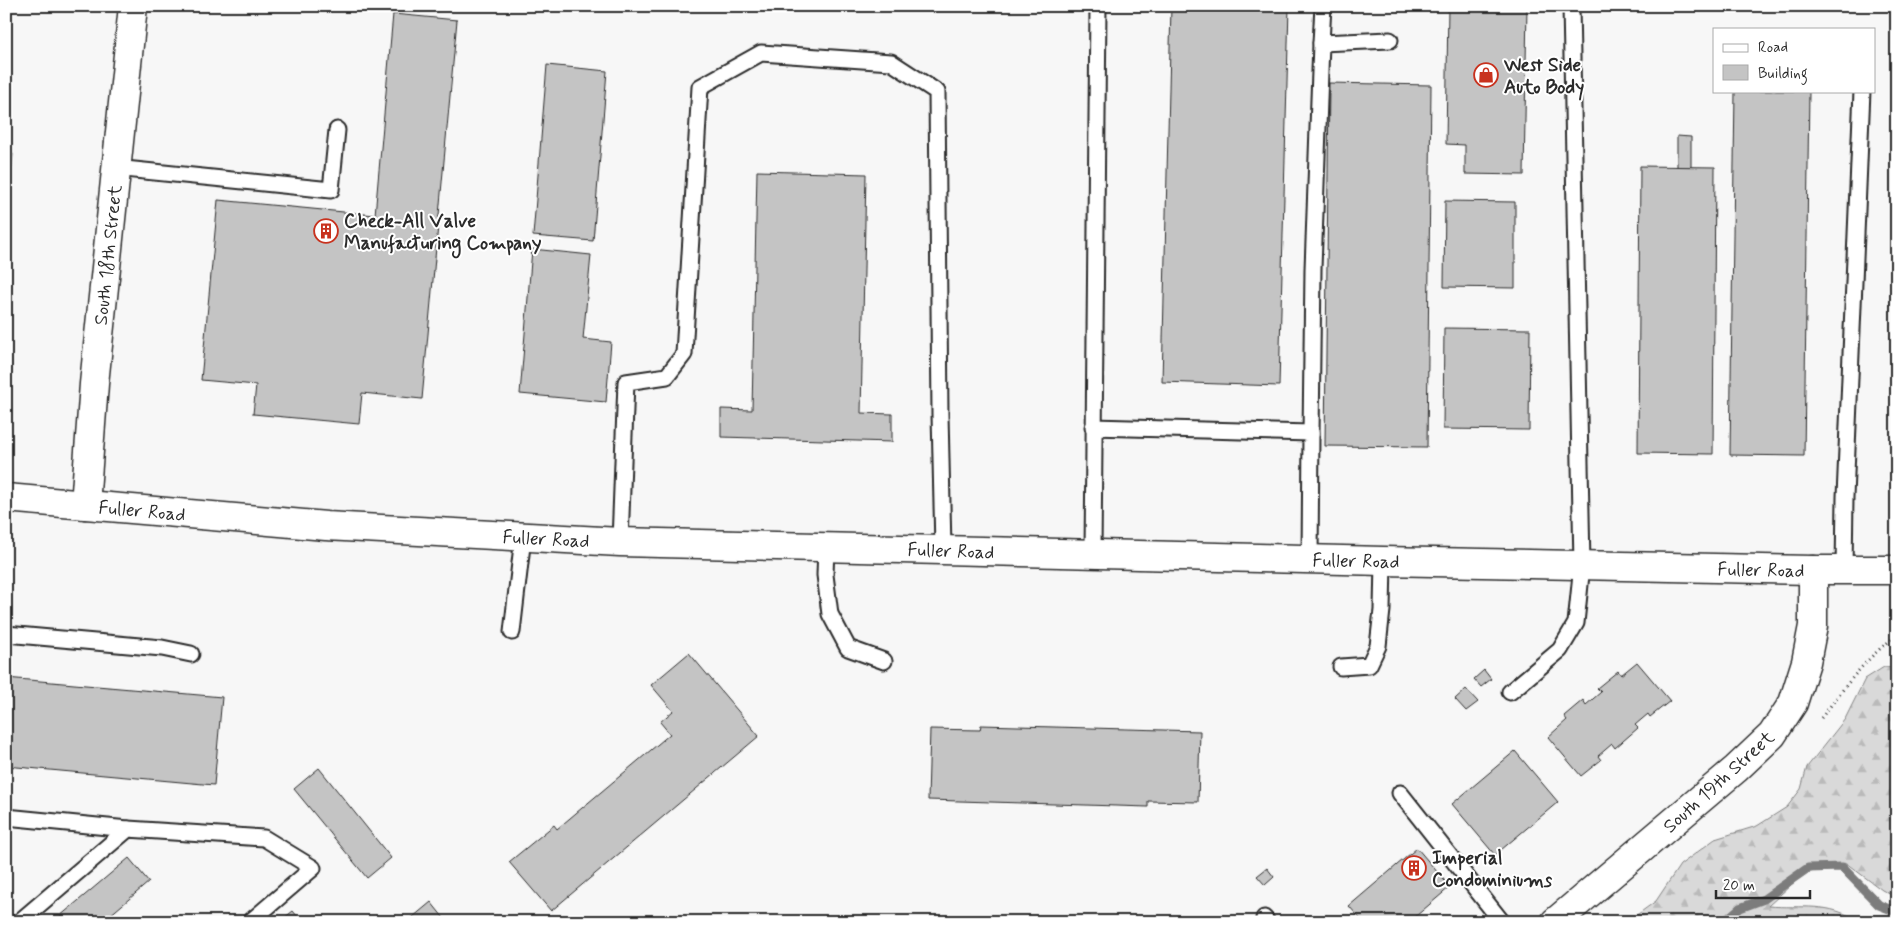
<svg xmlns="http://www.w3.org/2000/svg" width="1903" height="928" font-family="Mynerve,sans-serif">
<defs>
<pattern id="forest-firs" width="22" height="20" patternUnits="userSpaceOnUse" patternTransform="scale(1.25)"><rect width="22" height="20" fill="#d9d9d9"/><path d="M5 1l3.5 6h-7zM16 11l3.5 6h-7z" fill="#bababa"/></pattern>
</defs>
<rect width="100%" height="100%" fill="#f7f7f7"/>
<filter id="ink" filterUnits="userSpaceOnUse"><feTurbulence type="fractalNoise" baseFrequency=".02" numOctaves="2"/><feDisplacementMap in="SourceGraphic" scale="10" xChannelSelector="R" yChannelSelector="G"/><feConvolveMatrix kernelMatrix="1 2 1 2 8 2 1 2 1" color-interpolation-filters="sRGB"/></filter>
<g filter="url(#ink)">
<!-- forest -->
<path fill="url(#forest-firs)" stroke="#828282" d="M 1884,667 L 1897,668 L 1897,898 L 1882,890 L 1846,863 L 1803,874 L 1768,906 C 1803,909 1828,901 1860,922 L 1627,922 L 1656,901 L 1680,865 L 1715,839 L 1757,826 L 1787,807 L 1801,789 L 1807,767 L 1845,719 L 1865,679 Z"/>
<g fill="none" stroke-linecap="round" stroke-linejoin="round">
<!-- stream -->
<path stroke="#7b7b7b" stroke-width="9" d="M 1724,922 L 1740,908 L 1764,899 L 1808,868 L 1842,867 L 1879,905 L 1897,912"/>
</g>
<!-- building -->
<g fill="#c4c4c4" stroke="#2b2b2b">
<path d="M 1171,6 L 1289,6 L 1279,386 L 1162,382 Z"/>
<path d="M 1448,6 L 1527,6 L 1524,175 L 1465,174 L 1465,145 L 1446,144 Z"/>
<path d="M 393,14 L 457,20 L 422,399 L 362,393 L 359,424 L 253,414 L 256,385 L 201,380 L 218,200 L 375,215 Z"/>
<path d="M 547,65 L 607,71 L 593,241 L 533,236 Z"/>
<path d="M 1329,83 L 1431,85 L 1427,447 L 1325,446 Z"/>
<path d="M 1735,91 L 1809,91 L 1804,456 L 1730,455 Z"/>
<path d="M 1677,136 L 1691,137 L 1691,167 L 1677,167 Z"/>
<path d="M 6,153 L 13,154 L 6,225 Z"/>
<path d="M 1640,166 L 1715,167 L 1713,454 L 1638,453 Z"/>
<path d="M 757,171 L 866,174 L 861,413 L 892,414 L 892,442 L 721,437 L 721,409 L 752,410 Z"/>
<path d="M 1445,201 L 1515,202 L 1515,288 L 1444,287 Z"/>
<path d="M 532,249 L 591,255 L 583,339 L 611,342 L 606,402 L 520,394 Z"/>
<path d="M 1444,328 L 1530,329 L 1529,430 L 1443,429 Z"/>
<path d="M 689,653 L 759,736 L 551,911 L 509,862 L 554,825 L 557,829 L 670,734 L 660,722 L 673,711 L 651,685 Z"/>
<path d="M 1637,662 L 1670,701 L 1650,717 L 1648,714 L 1635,725 L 1638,728 L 1615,748 L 1612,744 L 1598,756 L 1601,760 L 1581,776 L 1548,737 L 1567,720 L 1564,716 L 1583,700 L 1586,705 L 1601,692 L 1597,688 L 1618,671 L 1621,675 Z"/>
<path d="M 1484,670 L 1491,679 L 1481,687 L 1474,679 Z"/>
<path d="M 6,678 L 222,697 L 214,785 L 6,766 Z"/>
<path d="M 1466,689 L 1478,702 L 1466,711 L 1455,699 Z"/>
<path d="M 981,725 L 1200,731 L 1198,802 L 1148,801 L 1148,807 L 928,800 L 930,729 L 980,730 Z"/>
<path d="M 1515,751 L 1558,802 L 1495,855 L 1452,804 Z"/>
<path d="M 319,768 L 391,858 L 367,878 L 294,789 Z"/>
<path d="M 1417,848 L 1450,887 L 1409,922 L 1363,922 L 1349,906 Z"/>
<path d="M 129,858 L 149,882 L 102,922 L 53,922 Z"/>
<path d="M 1267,868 L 1274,877 L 1265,885 L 1257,876 Z"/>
<path d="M 431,902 L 447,922 L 407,922 Z"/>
<path d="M 293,911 L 302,922 L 279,922 Z"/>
</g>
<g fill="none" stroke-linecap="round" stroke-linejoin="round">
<!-- lane casing -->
<g stroke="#2b2b2b" stroke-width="19">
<g id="lane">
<path d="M 1321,43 L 1323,6"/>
<path d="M 115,168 L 331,190 L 337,130"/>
<path d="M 1093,427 L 1311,433 L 1310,559"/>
<path d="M 1311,435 L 1313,269 L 1321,43 L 1390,40"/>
<path d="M 620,542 L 626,382 L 667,376 L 684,354 L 700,87 L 761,53 L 891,62 L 937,92 L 940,414 L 943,549"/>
<path d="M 826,547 L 825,575 L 830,614 L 848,648 L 884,661"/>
<path d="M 1093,553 L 1098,6"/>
<path d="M 1844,570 L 1845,497 L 1862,91"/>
<path d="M 512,632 L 523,537"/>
<path d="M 6,634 L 162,648 L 191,654"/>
<path d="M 1341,667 L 1369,665 L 1378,646 L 1382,610 L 1383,561"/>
<path d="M 1510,692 L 1560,650 L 1576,623 L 1582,565 L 1571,6"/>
<path d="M 1400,793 L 1502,922"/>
<path d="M 6,817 L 128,829"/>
<path d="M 1264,918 L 1267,922"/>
<path d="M 19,922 L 128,829 L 264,838 L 313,868 L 250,922"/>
</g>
</g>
<!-- street casing -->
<g stroke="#2b2b2b" stroke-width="31">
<g id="street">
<path d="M 85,505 L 94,384 L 133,6"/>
<path d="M 1555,922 L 1736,769 L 1772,735 L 1793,703 L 1806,662 L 1813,626 L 1813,570"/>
</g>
</g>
<!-- secondary casing -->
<g stroke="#2b2b2b" stroke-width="31">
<path id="secondary" d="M 6,498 L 326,526 L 620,542 L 1383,561 L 1813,570 L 1897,570"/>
</g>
<!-- path -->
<path stroke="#2b2b2b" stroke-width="3" stroke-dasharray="1 4" stroke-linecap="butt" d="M 1821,718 C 1844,689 1866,656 1897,636"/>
<!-- lane -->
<use href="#lane" stroke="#fff" stroke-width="15"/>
<!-- street -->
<use href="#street" stroke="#fff" stroke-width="28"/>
<!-- secondary -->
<use href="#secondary" stroke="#fff" stroke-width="28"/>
</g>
</g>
<!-- icons -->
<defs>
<g id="shop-ring" transform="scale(1.25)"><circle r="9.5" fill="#fff" stroke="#c8321e" stroke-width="1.5"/><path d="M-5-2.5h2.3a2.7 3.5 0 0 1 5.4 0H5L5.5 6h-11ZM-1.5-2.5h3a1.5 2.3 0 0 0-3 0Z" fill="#c8321e"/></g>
<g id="building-ring" transform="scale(1.25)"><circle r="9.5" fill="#fff" stroke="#c8321e" stroke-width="1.5"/><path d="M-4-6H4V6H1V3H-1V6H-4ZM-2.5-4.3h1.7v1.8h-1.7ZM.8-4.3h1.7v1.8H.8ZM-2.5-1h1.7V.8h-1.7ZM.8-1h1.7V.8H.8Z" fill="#c8321e"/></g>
</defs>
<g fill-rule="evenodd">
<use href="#shop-ring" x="1486" y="75"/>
<use href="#building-ring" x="326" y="231"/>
<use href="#building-ring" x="1414" y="868"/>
</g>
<g text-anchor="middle" stroke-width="4" stroke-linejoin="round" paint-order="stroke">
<!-- poi labels -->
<g font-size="19" font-weight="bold" fill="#2b2b2b" stroke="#fff" text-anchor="start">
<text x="1504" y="71">West Side<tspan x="1504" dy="22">Auto Body</tspan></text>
<text x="344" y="227">Check-All Valve<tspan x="344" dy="22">Manufacturing Company</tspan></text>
<text x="1432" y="864">Imperial<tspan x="1432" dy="22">Condominiums</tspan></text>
</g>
<!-- street labels -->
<g font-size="19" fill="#2b2b2b" stroke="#fff">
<text transform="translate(107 255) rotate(-84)" y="7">South 18th Street</text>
<text transform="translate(142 510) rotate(5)" y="7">Fuller Road</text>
<text transform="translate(546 538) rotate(3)" y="7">Fuller Road</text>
<text transform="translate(951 550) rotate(2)" y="7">Fuller Road</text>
<text transform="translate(1356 560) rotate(1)" y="7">Fuller Road</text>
<text transform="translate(1761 569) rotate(1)" y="7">Fuller Road</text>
<text transform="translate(1718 781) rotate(-42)" y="7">South 19th Street</text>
</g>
</g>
<!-- margin -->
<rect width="1903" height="928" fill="none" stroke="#fff" stroke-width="25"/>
<rect x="12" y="12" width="1878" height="903" fill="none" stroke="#2b2b2b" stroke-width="2" filter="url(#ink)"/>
<!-- legend -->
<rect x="1713" y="28" width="162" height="65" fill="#ffffff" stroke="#aaaaaa"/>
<rect x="1723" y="44" width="25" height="8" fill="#ffffff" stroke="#aaaaaa"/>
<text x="1758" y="52" font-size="15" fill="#2b2b2b">Road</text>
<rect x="1723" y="65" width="25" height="15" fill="#c4c4c4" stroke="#aaaaaa"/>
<text x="1758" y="78" font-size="15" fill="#2b2b2b">Building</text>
<!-- scale -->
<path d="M1716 890v8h94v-8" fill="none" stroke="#2b2b2b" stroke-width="2.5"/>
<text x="1723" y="890" font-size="15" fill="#2b2b2b" stroke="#ffffff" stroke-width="4" paint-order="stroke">20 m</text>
</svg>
